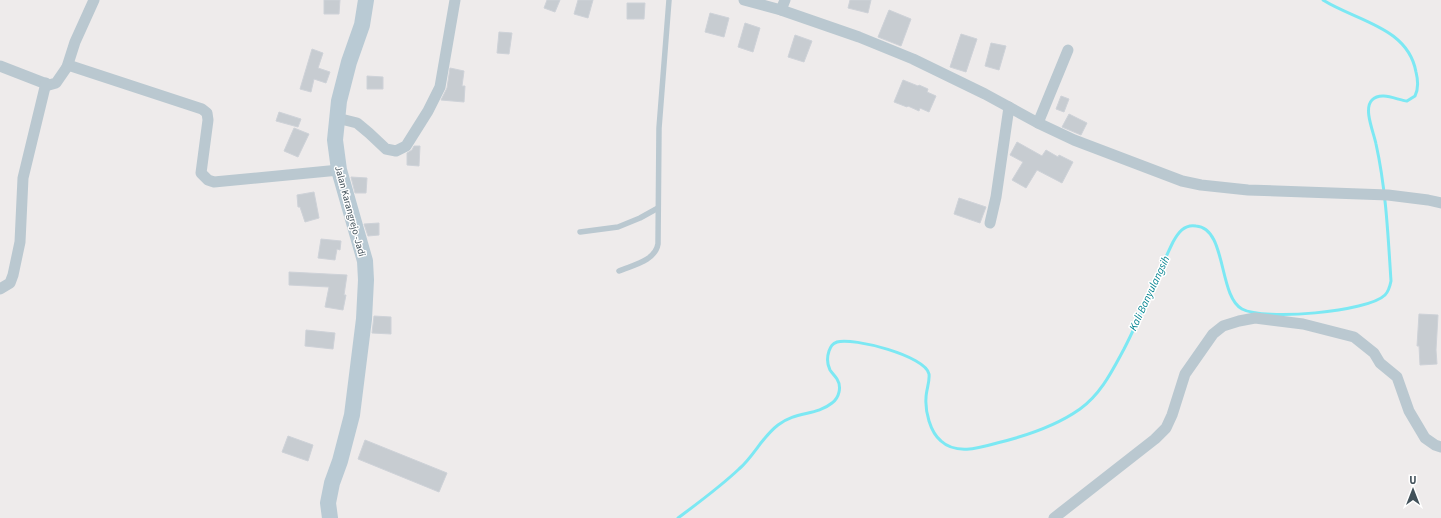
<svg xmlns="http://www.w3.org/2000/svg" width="1441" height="518" font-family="'Source Sans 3',sans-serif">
<rect width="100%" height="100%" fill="#eeebeb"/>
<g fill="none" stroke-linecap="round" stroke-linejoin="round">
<!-- stream -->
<path stroke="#7ce8f3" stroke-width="3" d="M 678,518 C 698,503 720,487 739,469 C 754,456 762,437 778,425 C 796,411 816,416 832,403 C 839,398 842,387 837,379 C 835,376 832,373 830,370 C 827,364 827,357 829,351 C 831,346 832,344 837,342 C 853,337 926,356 929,374 C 930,382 926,390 926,398 C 925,411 930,432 941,441 C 956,455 979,448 997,443 C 1026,436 1056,426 1080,409 C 1101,394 1112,371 1124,349 C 1142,314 1156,277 1173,242 C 1178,233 1184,224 1196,226 C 1227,228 1218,296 1242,309 C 1264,321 1368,312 1385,295 C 1389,291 1390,286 1391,281 C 1388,235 1386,189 1376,144 C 1374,133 1363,109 1372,100 C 1381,91 1397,100 1407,101 L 1415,96 C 1419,88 1418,80 1416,72 C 1408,27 1356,21 1323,0"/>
</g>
<!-- building -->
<g fill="#c7ccd1" stroke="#ced2d8">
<path d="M 324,0 L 340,0 L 339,14 L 324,14 Z"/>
<path d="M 547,0 L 560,0 L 555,12 L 544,8 Z"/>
<path d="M 578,0 L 593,0 L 588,18 L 574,14 Z"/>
<path d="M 850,0 L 871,0 L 868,13 L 848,8 Z"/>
<path d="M 627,3 L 645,3 L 644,19 L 627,19 Z"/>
<path d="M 889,10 L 911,19 L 901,46 L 878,37 Z"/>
<path d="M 710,13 L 729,18 L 724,37 L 705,32 Z"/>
<path d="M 745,23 L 760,28 L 753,52 L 738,47 Z"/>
<path d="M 499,32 L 512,33 L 509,54 L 497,53 Z"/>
<path d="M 961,34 L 977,39 L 966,72 L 950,67 Z"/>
<path d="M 795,35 L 812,41 L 804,62 L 788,57 Z"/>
<path d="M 991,43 L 1006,46 L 999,70 L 985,66 Z"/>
<path d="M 312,49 L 323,53 L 318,68 L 330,72 L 326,83 L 314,79 L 311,92 L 300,89 Z"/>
<path d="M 450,68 L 464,71 L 462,86 L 465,86 L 464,102 L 441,100 L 447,88 Z"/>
<path d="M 367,76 L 383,77 L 383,89 L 367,89 Z"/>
<path d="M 903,80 L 918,86 L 919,85 L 928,89 L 927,92 L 936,96 L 929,112 L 920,108 L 919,111 L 908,106 L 907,107 L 894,102 Z"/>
<path d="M 1061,96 L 1069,99 L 1064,112 L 1056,109 Z"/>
<path d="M 279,112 L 301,119 L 298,127 L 276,121 Z"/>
<path d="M 1069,114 L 1087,123 L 1081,135 L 1062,127 Z"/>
<path d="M 294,128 L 309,134 L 298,157 L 284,151 Z"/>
<path d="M 1017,142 L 1042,156 L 1046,150 L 1058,157 L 1059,155 L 1073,162 L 1062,183 L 1037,170 L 1026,188 L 1012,180 L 1023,162 L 1010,155 Z"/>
<path d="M 414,146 L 420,146 L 419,166 L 407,165 L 407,153 L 412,150 Z"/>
<path d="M 351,177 L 367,178 L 366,193 L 355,193 Z"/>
<path d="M 314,192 L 319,218 L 305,222 L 300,207 L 298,207 L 297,195 Z"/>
<path d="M 959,198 L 986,207 L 980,223 L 954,214 Z"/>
<path d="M 379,223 L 379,235 L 368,236 L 364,224 Z"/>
<path d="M 321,239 L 341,241 L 340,250 L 337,249 L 335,260 L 318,258 Z"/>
<path d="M 289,272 L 347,275 L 344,295 L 346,295 L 343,310 L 325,307 L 329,287 L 289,285 Z"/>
<path d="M 1419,314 L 1438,315 L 1436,350 L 1437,364 L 1420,365 L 1419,346 L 1417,346 Z"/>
<path d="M 374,316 L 391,317 L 391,334 L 372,333 Z"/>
<path d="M 306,330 L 335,333 L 333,349 L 305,346 Z"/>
<path d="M 288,436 L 313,445 L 308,461 L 282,452 Z"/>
<path d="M 365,440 L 447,473 L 439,492 L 358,459 Z"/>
</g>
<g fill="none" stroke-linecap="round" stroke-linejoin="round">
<!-- lane -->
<g stroke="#bac8d0" stroke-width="5.5">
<path d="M 580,232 L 618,227 L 640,218 L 658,208"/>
<path d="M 619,271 C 633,265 655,261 658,244 L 659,128 L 669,0"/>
</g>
<!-- street -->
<g stroke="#bac8d0" stroke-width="11">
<path d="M 744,0 L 781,10 L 859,37 L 913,59 L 985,94 L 1038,123 L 1074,140 L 1182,181 L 1201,185 L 1248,190 L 1388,195 L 1428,200 L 1441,203"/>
<path d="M 781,10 L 785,0"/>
<path d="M 0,66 L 49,85 L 56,83 L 67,67 L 71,66 L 202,109 L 207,113 L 208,120 L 201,173 L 208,180 L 214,182 L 339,170"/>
<path d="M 67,67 L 75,42 L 94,0"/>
<path d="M 337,118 L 357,123 L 369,133 L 386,149 L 396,151 L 406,146 L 428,111 L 440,87 L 455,0"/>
<path d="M 1038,123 L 1068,50"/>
<path d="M 990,223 L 996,197 L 1009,107"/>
<path d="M 0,289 L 10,283 L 13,275 L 20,242 L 23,178 L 46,83"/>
<path d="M 1054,518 L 1155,439 L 1166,428 L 1172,415 L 1185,374 L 1213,334 L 1223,326 L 1239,321 L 1255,318 L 1303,324 L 1354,337 L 1374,353 L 1380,363 L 1397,377 L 1409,411 L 1425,438 L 1435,445 L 1441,447"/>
</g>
<!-- secondary -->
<path stroke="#b9cad4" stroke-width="16" d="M 330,518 L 328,503 L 332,483 L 340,461 L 352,415 L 364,319 L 366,280 L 365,261 L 339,170 L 335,140 L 339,101 L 349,62 L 362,25 L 366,0"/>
</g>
<g text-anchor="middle" stroke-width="3" stroke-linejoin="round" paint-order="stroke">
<!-- street labels -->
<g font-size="10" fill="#42515a" stroke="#fff">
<text transform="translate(351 211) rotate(75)" y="4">Jalan Karangrejo -Jadi</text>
</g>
<!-- water labels -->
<g font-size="11" font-style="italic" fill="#03838f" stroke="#fff">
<text transform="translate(1149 293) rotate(-65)" y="4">Kali Banyulangsih</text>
</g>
</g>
<!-- north arrow -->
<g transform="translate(1413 490)" stroke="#ffffff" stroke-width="3" paint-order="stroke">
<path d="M0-3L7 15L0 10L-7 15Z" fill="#42515a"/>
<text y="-6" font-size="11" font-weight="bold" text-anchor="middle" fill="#42515a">U</text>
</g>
</svg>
